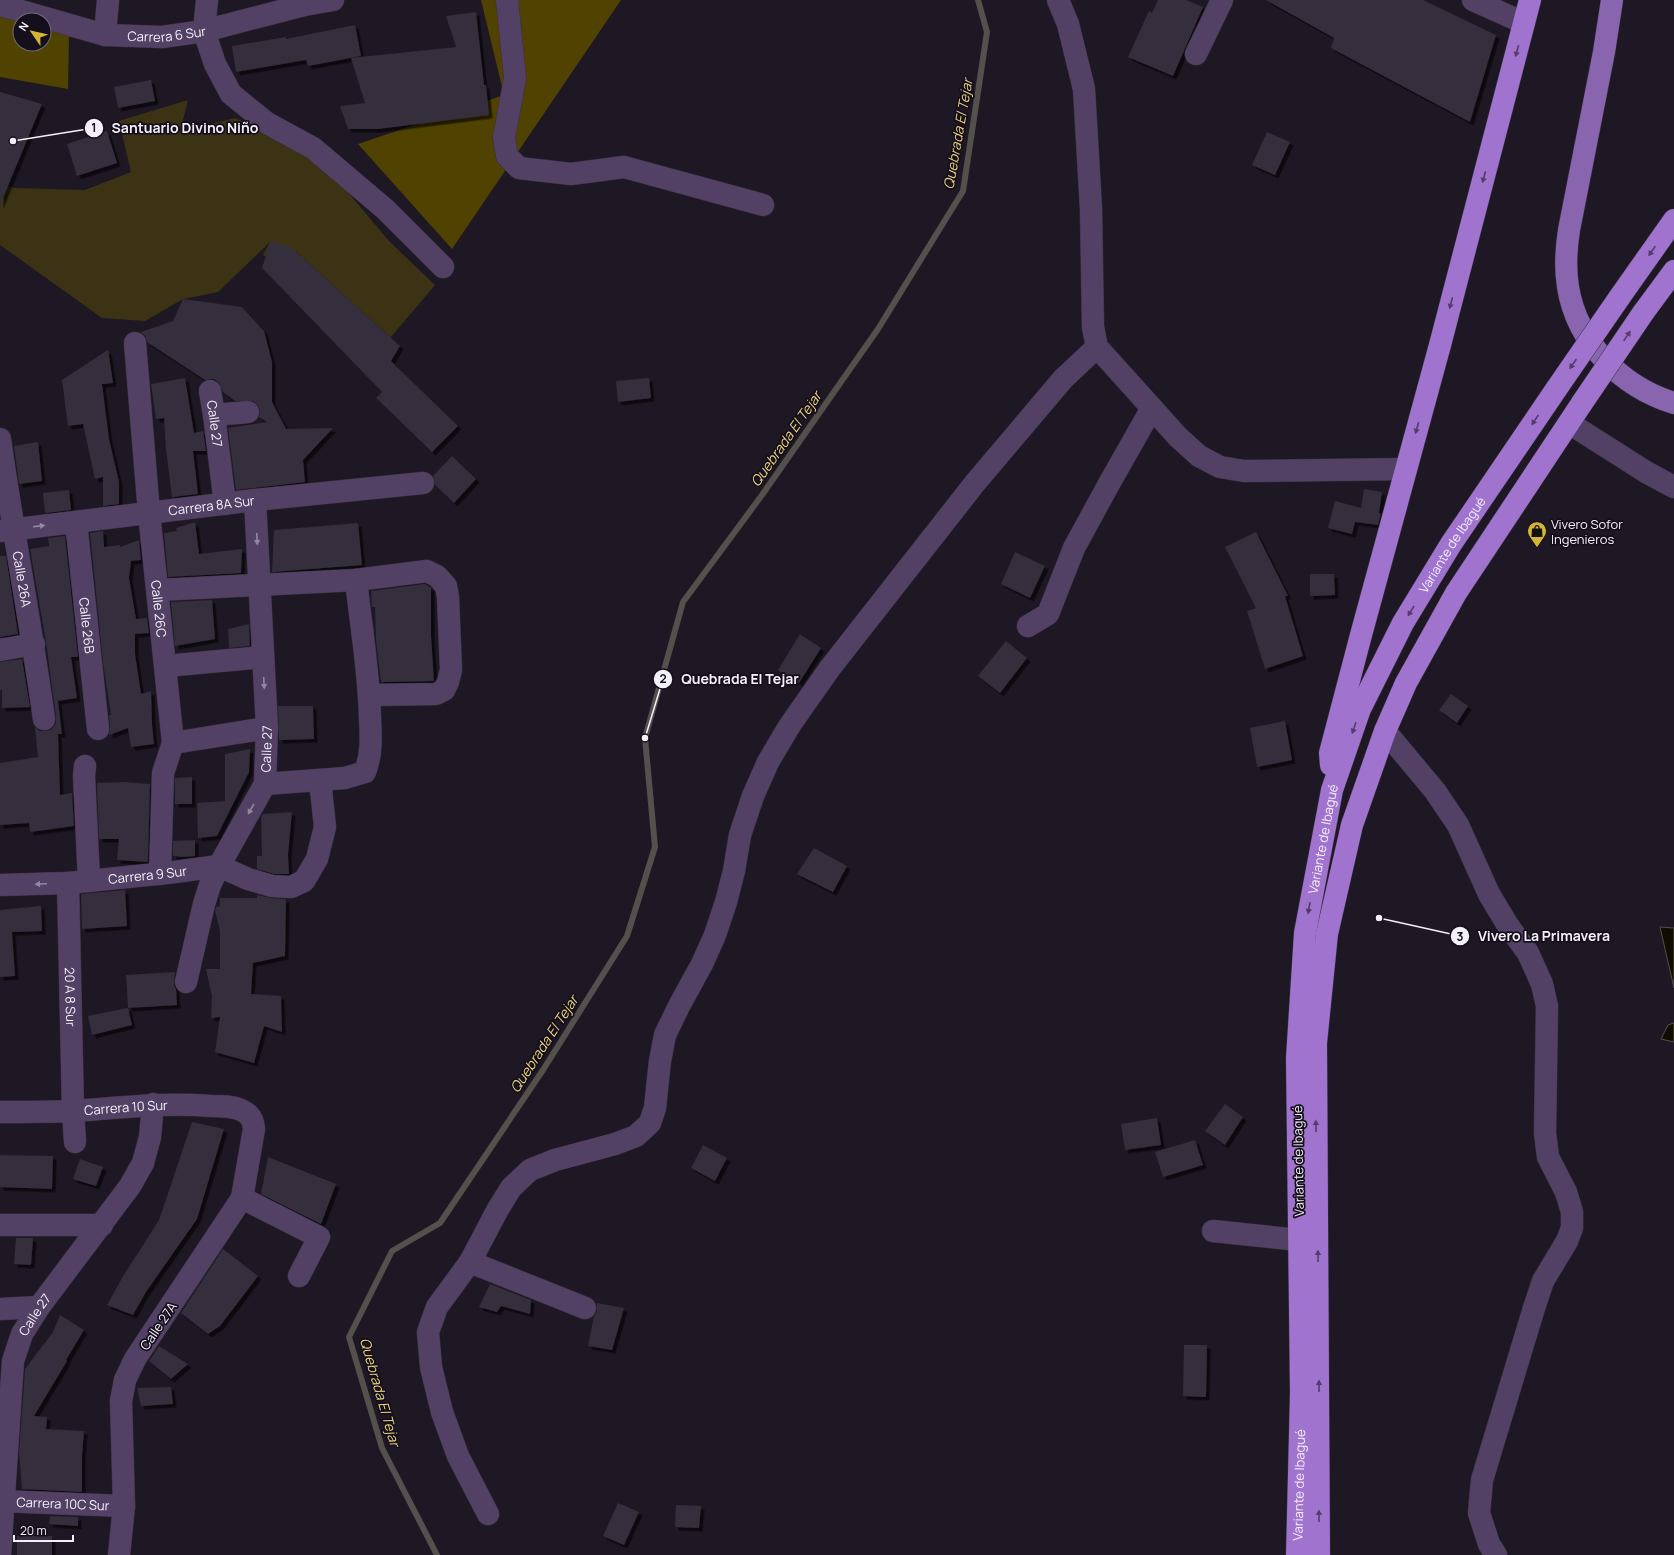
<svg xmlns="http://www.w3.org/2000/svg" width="1674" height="1555" font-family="Manrope,sans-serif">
<defs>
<filter id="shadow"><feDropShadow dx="3.5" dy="3.5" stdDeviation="0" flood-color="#0009"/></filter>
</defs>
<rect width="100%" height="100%" fill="#1e1825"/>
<!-- green -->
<path fill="#3c3315" d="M 188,100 L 180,132 L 235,118 L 293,142 L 336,178 L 389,241 L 435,285 L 374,357 L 291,273 L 263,255 L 270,242 L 218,292 L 183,299 L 145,321 L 102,318 L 0,245 L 0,185 L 16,188 L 85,190 L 131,172 L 119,121 Z"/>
<!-- forest -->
<g fill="#504200">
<path d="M 481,0 L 621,0 L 452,249 L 358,144 L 504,95 Z"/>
<path d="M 0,15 L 20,21 L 20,44 L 44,44 L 44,28 L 69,35 L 68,89 L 0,77 Z"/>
</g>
<!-- water -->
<g fill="#100c00" stroke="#54504b">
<path d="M 1660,927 L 1674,928 L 1674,988 Z"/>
<path d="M 1674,1023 L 1674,1042 L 1661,1039 L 1668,1025 Z"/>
</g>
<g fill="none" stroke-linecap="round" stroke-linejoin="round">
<!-- stream -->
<path stroke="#54504b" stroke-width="6" d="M 437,1555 L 382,1448 L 349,1337 L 392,1251 L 440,1223 L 543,1070 L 627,936 L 655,847 L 645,738 L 683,602 L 762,495 L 878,329 L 963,191 L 987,32 L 978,0"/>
</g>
<!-- building -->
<g fill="#342d3c" filter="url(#shadow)">
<path d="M 1158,0 L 1186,0 L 1203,7 L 1173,76 L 1128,57 L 1149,11 L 1152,13 Z"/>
<path d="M 1266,0 L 1423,0 L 1496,35 L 1470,122 L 1331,48 L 1334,38 Z"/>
<path d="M 476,12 L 484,85 L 486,85 L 489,115 L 378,129 L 348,129 L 340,106 L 365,103 L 351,58 L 456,47 L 446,16 Z"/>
<path d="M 355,25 L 361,56 L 308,66 L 306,60 L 236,72 L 232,46 L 286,37 L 286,39 Z"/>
<path d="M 151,80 L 155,101 L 118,108 L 114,87 Z"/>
<path d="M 0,92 L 42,104 L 0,205 Z"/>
<path d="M 107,131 L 117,163 L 77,176 L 67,144 Z"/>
<path d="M 1267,132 L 1290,142 L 1275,175 L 1252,165 Z"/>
<path d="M 271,241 L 292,248 L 400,346 L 391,361 L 458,426 L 432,452 L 376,398 L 382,392 L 262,268 Z"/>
<path d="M 183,299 L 242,307 L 264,331 L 272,362 L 272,402 L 286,429 L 333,428 L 303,460 L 305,482 L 236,490 L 228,428 L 267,422 L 259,417 L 260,411 L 258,405 L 253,401 L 235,401 L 223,392 L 219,383 L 214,379 L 205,380 L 147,342 L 145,336 L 141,332 L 173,321 Z"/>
<path d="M 108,350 L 113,383 L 102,384 L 109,439 L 119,482 L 119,504 L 103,506 L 103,477 L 95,479 L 83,424 L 68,426 L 62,380 Z"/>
<path d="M 185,378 L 194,433 L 203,431 L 206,451 L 193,451 L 198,494 L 172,497 L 166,449 L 164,418 L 156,419 L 151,384 Z"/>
<path d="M 649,378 L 651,398 L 618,402 L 616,381 Z"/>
<path d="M 38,442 L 42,481 L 19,484 L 14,446 Z"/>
<path d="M 452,456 L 476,479 L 454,503 L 435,485 L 433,476 Z"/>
<path d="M 1364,489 L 1382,492 L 1379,513 L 1381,514 L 1378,525 L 1355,522 L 1352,534 L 1328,528 L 1335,501 L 1361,508 Z"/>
<path d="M 69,490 L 71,510 L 45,513 L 43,493 Z"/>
<path d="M 195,522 L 199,554 L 242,549 L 241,573 L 168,577 L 164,533 L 177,531 L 176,528 Z"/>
<path d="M 358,523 L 362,565 L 272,572 L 274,530 Z"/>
<path d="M 103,531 L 104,547 L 120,545 L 120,547 L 139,540 L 141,560 L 131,561 L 129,578 L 136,619 L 147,618 L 149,633 L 135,634 L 135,654 L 141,694 L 151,691 L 152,724 L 154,744 L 131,747 L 128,728 L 109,735 L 110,728 L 109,715 L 111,715 L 103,662 L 90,533 Z"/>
<path d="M 1256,532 L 1288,596 L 1285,596 L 1303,656 L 1265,669 L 1247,611 L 1256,608 L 1225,547 Z"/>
<path d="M 65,536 L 78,657 L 71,657 L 77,698 L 58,701 L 62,734 L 58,734 L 60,795 L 72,793 L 74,826 L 30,832 L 29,823 L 0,825 L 0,763 L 38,757 L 35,727 L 40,731 L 46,731 L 52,729 L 56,723 L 56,717 L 46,642 L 30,549 L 49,546 L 48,538 Z"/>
<path d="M 1015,552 L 1045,566 L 1030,598 L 1001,584 Z"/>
<path d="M 0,556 L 6,556 L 18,634 L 0,637 Z"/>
<path d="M 1310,574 L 1334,574 L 1335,595 L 1310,596 Z"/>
<path d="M 425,584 L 431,588 L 431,636 L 434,681 L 381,682 L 376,640 L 375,607 L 372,607 L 371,591 Z"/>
<path d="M 212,600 L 215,639 L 175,646 L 171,602 Z"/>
<path d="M 249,624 L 250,646 L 229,648 L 228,629 Z"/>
<path d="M 800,634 L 821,648 L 799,683 L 778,670 Z"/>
<path d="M 1006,641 L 1027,658 L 1000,693 L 978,676 Z"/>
<path d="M 22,659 L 30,707 L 2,708 L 2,690 L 0,690 L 0,662 Z"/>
<path d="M 1451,694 L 1468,706 L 1457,723 L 1439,710 Z"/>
<path d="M 278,706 L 313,706 L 314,739 L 279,740 Z"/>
<path d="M 1285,721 L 1292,760 L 1257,767 L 1250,728 Z"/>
<path d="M 250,749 L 249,772 L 217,836 L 198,838 L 197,803 L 225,801 L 225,754 Z"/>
<path d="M 192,777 L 192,804 L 175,804 L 175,778 Z"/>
<path d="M 124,782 L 150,784 L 148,862 L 117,860 L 119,839 L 99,839 L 97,783 Z"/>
<path d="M 292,812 L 288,855 L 289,874 L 274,874 L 257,869 L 257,856 L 262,856 L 261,817 L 263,814 Z"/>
<path d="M 195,840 L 195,856 L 181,857 L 173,856 L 173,841 Z"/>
<path d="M 814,848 L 847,866 L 833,892 L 797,874 Z"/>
<path d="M 125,890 L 127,926 L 82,929 L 81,894 Z"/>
<path d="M 257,895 L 271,898 L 286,899 L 285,956 L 253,963 L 251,994 L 281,996 L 282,1032 L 264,1026 L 254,1063 L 215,1052 L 220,1017 L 211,1018 L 212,996 L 206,969 L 220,969 L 220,931 L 215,910 L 216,907 L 220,906 L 220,898 L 257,898 Z"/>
<path d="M 41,906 L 42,931 L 12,932 L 15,976 L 0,977 L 0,910 Z"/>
<path d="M 175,972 L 174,985 L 176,989 L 177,1005 L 128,1008 L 126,975 Z"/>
<path d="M 128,1008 L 132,1025 L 92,1035 L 88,1016 Z"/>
<path d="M 1225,1104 L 1243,1117 L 1225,1145 L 1205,1131 Z"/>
<path d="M 1157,1118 L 1161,1145 L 1125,1150 L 1121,1124 Z"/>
<path d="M 192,1122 L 224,1129 L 197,1219 L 146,1292 L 133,1315 L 107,1305 L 122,1278 L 159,1220 Z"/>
<path d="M 1195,1140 L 1203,1165 L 1163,1177 L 1155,1152 Z"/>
<path d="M 703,1145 L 727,1158 L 715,1181 L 691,1168 Z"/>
<path d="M 0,1155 L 53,1156 L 52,1189 L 0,1187 Z"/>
<path d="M 268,1157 L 336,1184 L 321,1224 L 261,1194 Z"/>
<path d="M 80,1159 L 103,1167 L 96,1186 L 73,1179 Z"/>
<path d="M 16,1238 L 33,1238 L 31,1265 L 14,1264 Z"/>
<path d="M 223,1249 L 258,1276 L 220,1326 L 208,1334 L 181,1313 Z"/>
<path d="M 490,1284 L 531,1300 L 530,1314 L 501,1306 L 497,1312 L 479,1307 Z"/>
<path d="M 597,1303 L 624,1308 L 612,1350 L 588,1346 L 594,1316 L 597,1312 Z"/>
<path d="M 60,1315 L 84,1330 L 66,1360 L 67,1361 L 34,1416 L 47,1417 L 46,1429 L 84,1431 L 82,1456 L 82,1492 L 22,1489 L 19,1452 L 25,1369 L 53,1332 Z"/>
<path d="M 1184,1345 L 1207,1345 L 1206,1397 L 1183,1396 Z"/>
<path d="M 159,1346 L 188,1364 L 171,1379 L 149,1361 Z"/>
<path d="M 171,1387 L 173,1404 L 141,1406 L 137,1388 Z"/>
<path d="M 618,1503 L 639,1512 L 624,1545 L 603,1536 Z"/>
<path d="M 676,1505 L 701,1506 L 699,1528 L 675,1527 Z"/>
<path d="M 50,1516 L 78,1517 L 78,1526 L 49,1524 Z"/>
<rect x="17" y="1536" width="35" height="19"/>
</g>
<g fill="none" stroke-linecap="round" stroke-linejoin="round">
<!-- minor casing -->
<g stroke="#38323f" stroke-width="23">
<g id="minor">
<path d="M 207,0 L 204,31 L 215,64 L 231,94 L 267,123 L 313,148 L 385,209 L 443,267"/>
<path d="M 507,0 L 515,78 L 504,138 L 507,156 L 519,168 L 571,174 L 624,167 L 763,205"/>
<path d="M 1058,0 L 1068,24 L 1084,89 L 1091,209 L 1093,327 L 1097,347 L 1178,437 L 1199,456 L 1220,467 L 1244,471 L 1406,469"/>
<path d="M 1473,0 L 1524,23"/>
<path id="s1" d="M 0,5 L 105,35 L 162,37 L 204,31 L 304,5 L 333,0"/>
<path d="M 105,35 L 108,0"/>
<path d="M 1196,54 L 1222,0"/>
<path id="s2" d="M 135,343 L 149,513 L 173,743 L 163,773 L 160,874"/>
<path id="s3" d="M 210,391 L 214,415 L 225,504"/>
<path d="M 214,415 L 248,412"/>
<path d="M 1569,423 L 1646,472 L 1674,487"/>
<path id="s4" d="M 0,439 C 13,532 31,625 44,719"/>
<path id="s5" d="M 76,522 L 98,729"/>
<path id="s6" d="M 0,531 L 255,500 L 423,483"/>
<path d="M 158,590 L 356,580 L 427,571 L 437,576 L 446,586 L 448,597 L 451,670 L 448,682 L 444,690 L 436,694 L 369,695"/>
<path d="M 1028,626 L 1048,614 L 1074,548 L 1110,482 L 1152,408"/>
<path d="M 0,650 L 34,644"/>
<path d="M 166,666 L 263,657"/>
<path d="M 1385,731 L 1435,791 L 1458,825 L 1489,894 L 1507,924 L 1528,953 L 1542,984 L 1547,1006 L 1545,1133 L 1548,1157 L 1566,1192 L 1572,1212 L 1572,1228 L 1567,1241 L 1543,1281 L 1534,1308 L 1482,1480 L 1479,1513 L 1489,1544 L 1496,1555"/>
<path d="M 173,743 L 267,728"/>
<path d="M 85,766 L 84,776 L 89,881"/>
<path d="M 265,784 L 345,778 L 365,772 C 372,754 371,737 370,718 C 369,672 361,626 356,580"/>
<path id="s7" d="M 68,883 L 73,1111 L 75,1142"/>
<path id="s8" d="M 0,885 L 68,883 L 167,873 L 219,866 L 248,879 L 272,886 L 291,887 L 304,881 L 317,859 L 325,827 L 320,780"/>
<path id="s9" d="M 186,982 L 204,904 L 210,885 L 219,866 L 265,784 L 267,728 L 255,500"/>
<path id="s10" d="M 0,1112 C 24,1112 49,1112 74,1111 C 120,1108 165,1102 211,1106 C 221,1106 232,1106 241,1110 C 250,1114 253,1119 254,1129 L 242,1198 L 135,1359 L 125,1380 L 121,1401 L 124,1506 L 119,1555"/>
<path d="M 242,1198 L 319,1237 L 299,1276"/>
<path d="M 0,1225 L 102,1225"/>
<path d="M 1213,1231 L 1299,1240"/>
<path d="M 470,1262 L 585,1308"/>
<path d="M 0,1309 L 39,1307"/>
<path id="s11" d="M 0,1501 L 124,1506"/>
<path d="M 488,1514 L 458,1456 L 442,1412 L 431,1367 L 428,1332 L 437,1307 L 470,1262 L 498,1209 L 511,1188 L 530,1170 L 555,1160 L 615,1144 L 636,1136 L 650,1123 L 655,1108 L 660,1061 L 665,1035 L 679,1006 L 702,964 L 715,935 L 726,902 L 734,871 L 740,835 L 753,796 L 768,762 L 790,725 L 830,668 L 975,483 L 1063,379 L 1097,347"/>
<path id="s12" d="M 0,1555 L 13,1361 L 22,1334 L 39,1307 L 130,1186 L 143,1163 L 150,1137 L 153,1104"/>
</g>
</g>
<!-- major casing -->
<g stroke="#38323f" stroke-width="23">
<path id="major" d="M 1612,0 L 1604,52 L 1569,230 C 1566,249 1565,268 1568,287 C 1577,343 1622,387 1674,403"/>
</g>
<!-- highway casing -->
<g stroke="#38323f" stroke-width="23">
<g id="highway">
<path d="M 1619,298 L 1674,220"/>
<path d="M 1643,313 L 1674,271"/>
<path d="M 1331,765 L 1330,753 L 1361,635 L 1440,345 L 1530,0"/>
<path id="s13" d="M 1297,1555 L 1301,1393 L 1297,1058 L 1305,933 L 1332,790 L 1360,709 L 1403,623 L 1451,544 L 1557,388"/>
<path d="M 1319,1555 L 1316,1043 L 1327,934 L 1352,825 L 1385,731 L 1406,683 L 1456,593 L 1582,403"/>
</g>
</g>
<!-- minor -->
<use href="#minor" stroke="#524165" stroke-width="22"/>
<!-- major -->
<use href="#major" stroke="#8965b0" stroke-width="22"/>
<!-- highway -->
<use href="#highway" stroke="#9f73ce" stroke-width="22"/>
<!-- highway-bridge casing -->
<g stroke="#38323f" stroke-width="23" stroke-linecap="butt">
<g id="highway-bridge">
<path d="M 1557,388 L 1619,298"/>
<path d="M 1582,403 L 1643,313"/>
</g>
</g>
<!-- highway-bridge -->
<use href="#highway-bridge" stroke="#9f73ce" stroke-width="22"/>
</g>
<!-- one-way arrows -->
<defs><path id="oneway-solid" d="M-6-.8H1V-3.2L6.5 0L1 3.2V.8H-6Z"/></defs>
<g fill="#533c6c">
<use href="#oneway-solid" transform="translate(1517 51) rotate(105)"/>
<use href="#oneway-solid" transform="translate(1484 177) rotate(105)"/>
<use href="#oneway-solid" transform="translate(1652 251) rotate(125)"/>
<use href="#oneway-solid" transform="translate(1451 303) rotate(105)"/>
<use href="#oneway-solid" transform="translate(1627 336) rotate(-56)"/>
<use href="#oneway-solid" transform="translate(1573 364) rotate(125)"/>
<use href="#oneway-solid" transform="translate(1535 420) rotate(124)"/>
<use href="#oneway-solid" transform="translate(1417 428) rotate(106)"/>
<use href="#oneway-solid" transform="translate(1411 611) rotate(121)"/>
<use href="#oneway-solid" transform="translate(1354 728) rotate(109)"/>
<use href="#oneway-solid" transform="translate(1309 908) rotate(100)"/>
<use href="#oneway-solid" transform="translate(1316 1126) rotate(-91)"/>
<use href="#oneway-solid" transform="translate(1318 1256) rotate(-91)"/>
<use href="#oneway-solid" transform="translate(1319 1386) rotate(-90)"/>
<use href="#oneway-solid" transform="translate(1319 1516) rotate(-91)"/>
</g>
<g fill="#9387a1">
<use href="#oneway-solid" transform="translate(39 526) rotate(-7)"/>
<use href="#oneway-solid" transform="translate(257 539) rotate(87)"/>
<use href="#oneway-solid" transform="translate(264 683) rotate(87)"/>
<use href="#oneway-solid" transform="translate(251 809) rotate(120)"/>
<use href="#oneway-solid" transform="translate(41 884) rotate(178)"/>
</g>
<!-- icons -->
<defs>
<g id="shop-pin" transform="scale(1)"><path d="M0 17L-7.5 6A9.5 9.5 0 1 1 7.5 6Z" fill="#d5b535" stroke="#150f1c"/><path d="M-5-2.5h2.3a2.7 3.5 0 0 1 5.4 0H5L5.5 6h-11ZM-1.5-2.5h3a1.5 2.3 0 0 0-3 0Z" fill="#111"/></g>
</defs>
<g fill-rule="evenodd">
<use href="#shop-pin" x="1537" y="531"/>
</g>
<g text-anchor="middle" stroke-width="3.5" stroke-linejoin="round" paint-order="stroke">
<!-- street labels -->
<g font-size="13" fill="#f4f0fa" stroke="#150f1c">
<text dy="5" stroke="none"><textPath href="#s1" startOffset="171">Carrera 6 Sur</textPath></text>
<text dy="5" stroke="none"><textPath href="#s3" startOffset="33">Calle 27</textPath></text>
<text dy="5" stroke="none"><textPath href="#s6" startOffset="213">Carrera 8A Sur</textPath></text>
<text dy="5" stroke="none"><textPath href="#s13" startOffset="1042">Variante de Ibagué</textPath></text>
<text dy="5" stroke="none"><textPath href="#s4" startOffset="142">Calle 26A</textPath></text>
<text dy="5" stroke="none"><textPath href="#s2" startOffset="267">Calle 26C</textPath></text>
<text dy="5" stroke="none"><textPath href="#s5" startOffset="104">Calle 26B</textPath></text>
<text dy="5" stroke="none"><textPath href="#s9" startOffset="250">Calle 27</textPath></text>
<text dy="5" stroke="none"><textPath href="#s13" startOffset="718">Variante de Ibagué</textPath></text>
<text dy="5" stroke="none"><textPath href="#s8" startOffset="148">Carrera 9 Sur</textPath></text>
<text dy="5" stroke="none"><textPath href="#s7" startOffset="114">20 A 8 Sur</textPath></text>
<text dy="5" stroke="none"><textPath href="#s10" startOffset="126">Carrera 10 Sur</textPath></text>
<text transform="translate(1298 1161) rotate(-91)" y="5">Variante de Ibagué</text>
<text dy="5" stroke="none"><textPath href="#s12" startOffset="246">Calle 27</textPath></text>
<text transform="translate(158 1326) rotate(-56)" y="5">Calle 27A</text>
<text dy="5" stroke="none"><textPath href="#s13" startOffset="70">Variante de Ibagué</textPath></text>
<text dy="5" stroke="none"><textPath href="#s11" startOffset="63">Carrera 10C Sur</textPath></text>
</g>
<!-- poi labels -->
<g font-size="13" fill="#f4f0fa" stroke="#150f1c" text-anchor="start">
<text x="1551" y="529">Vivero Sofor<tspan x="1551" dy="15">Ingenieros</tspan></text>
</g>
<!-- water labels -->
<g font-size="14" font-style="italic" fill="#e9d27d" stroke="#150f1c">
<text transform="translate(958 134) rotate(-80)" y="5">Quebrada El Tejar</text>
<text transform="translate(786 439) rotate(-55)" y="5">Quebrada El Tejar</text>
<text transform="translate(544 1044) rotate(-57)" y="5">Quebrada El Tejar</text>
<text transform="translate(380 1392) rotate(74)" y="5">Quebrada El Tejar</text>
</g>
</g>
<!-- callouts -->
<path fill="none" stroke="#f4f0fa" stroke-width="1.5" d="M13 141L94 128M645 738L663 679M1379 918L1460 936"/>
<g fill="#f4f0fa" stroke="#150f1c" stroke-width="1.5">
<circle cx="13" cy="141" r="4"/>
<circle cx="645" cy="738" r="4"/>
<circle cx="1379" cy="918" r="4"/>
<circle cx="94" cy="128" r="10"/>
<circle cx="663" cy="679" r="10"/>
<circle cx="1460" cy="936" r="10"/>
</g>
<g font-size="12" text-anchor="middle" font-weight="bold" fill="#111">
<text x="94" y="132">1</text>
<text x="663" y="683">2</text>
<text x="1460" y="941">3</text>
</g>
<g font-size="14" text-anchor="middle" font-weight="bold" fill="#f4f0fa" stroke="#150f1c" stroke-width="3.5" stroke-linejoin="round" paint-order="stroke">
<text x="185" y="133">Santuario Divino Niño</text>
<text x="740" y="684">Quebrada El Tejar</text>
<text x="1544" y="941">Vivero La Primavera</text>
</g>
<!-- north arrow -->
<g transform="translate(32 32) rotate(304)"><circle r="19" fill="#150f1c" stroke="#6e6975"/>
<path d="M0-3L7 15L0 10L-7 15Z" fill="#d5b535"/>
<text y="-6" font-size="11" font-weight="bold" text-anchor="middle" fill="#f4f0fa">N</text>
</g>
<!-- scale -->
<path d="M14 1535v6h59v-6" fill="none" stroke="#f4f0fa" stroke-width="2"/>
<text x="20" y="1535" font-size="12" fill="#f4f0fa" stroke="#150f1c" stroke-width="3" paint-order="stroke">20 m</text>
</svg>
